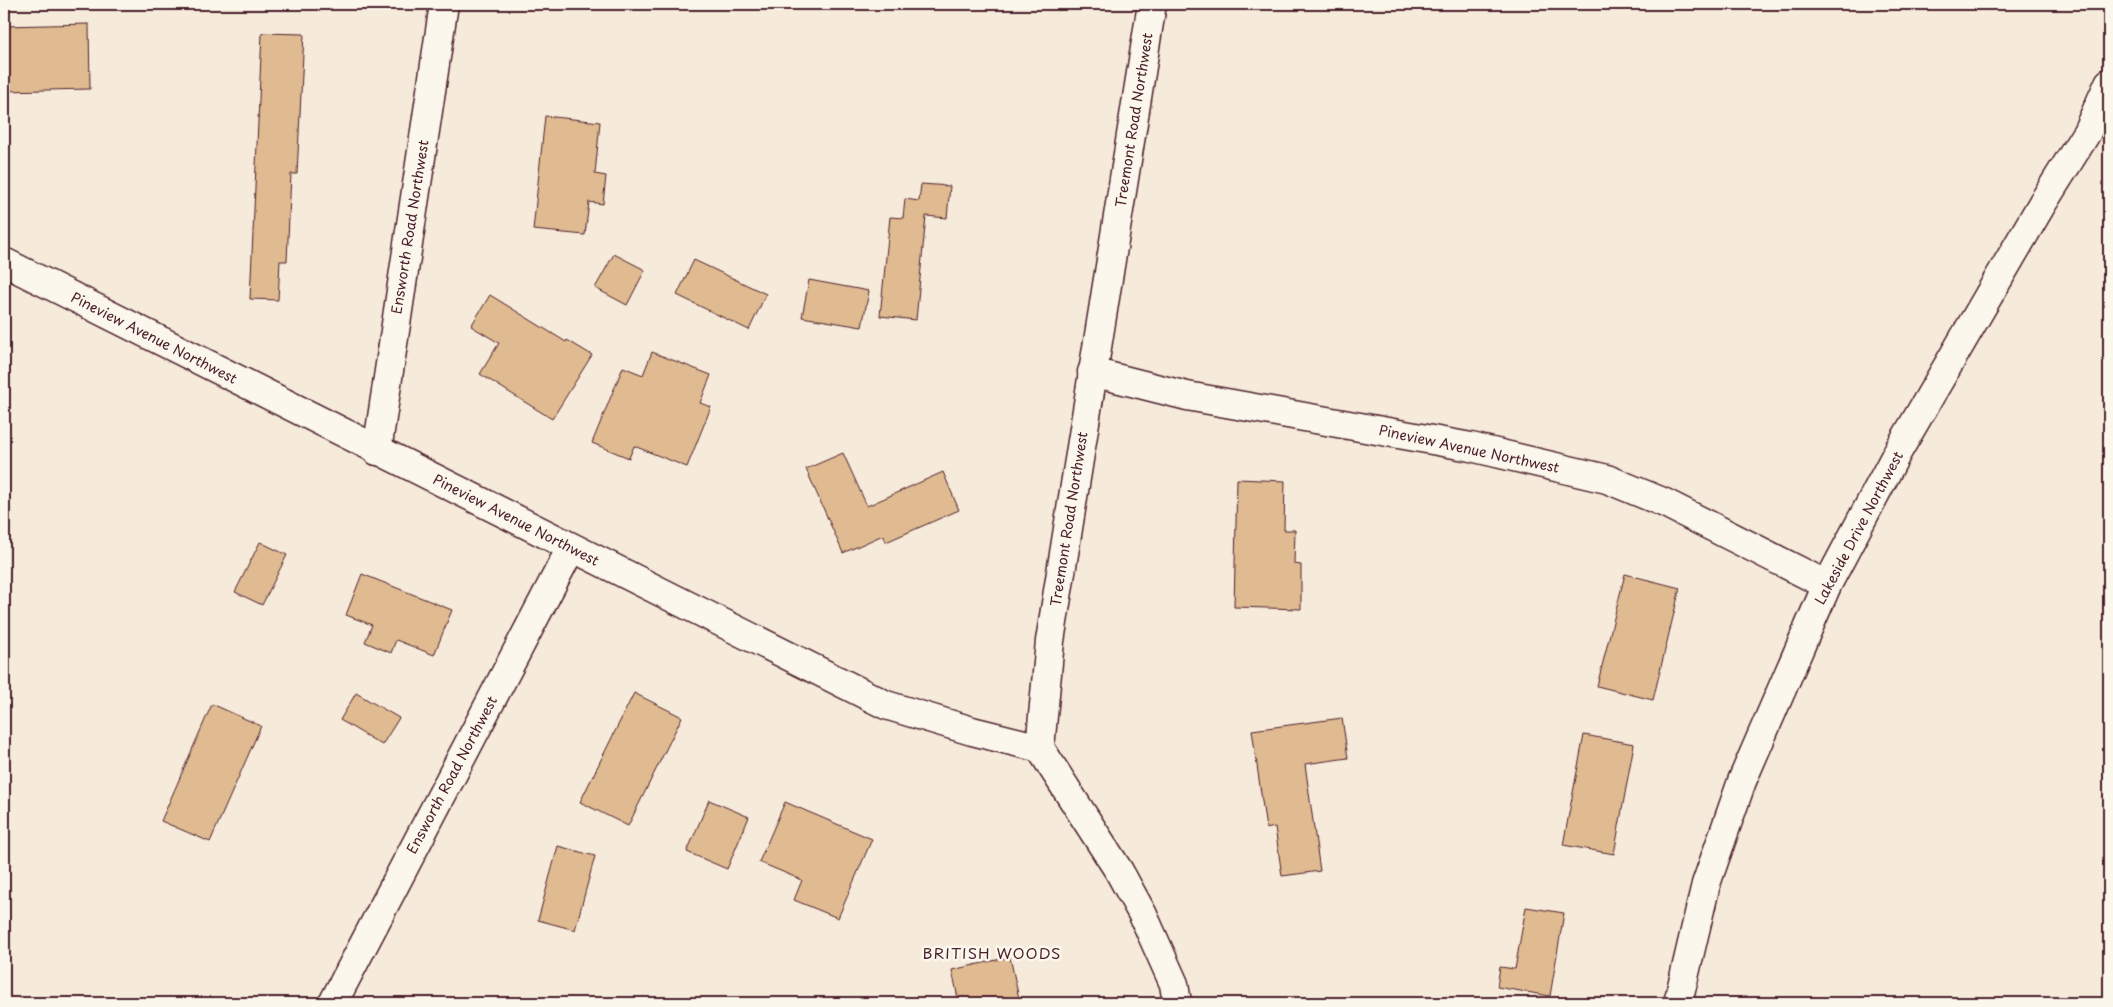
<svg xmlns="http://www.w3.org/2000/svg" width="2113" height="1007" font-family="'Playpen Sans',sans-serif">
<rect width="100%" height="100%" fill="#f6ebda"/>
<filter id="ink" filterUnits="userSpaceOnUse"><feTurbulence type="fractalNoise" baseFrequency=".02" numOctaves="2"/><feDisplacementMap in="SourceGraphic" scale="10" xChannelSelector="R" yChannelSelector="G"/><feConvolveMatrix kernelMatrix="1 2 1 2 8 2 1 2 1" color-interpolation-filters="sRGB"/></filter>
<g filter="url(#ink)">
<!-- building -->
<g fill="#e0ba91" stroke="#4a1f2b">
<path d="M 89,24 L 90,89 L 4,91 L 4,26 Z"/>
<path d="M 262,33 L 304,34 L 297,174 L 291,174 L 287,261 L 280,261 L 278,300 L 250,299 Z"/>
<path d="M 545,116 L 600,122 L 595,174 L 606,176 L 603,204 L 589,202 L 585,235 L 533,230 Z"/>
<path d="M 921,184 L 950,186 L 947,218 L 926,216 L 916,320 L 880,316 L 890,217 L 903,218 L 905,199 L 919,201 Z"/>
<path d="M 614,254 L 645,270 L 627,305 L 595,288 Z"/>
<path d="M 694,260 L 766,294 L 749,330 L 677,295 Z"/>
<path d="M 809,280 L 869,291 L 862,327 L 802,317 Z"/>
<path d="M 490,295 L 566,342 L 567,340 L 592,355 L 552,419 L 480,374 L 499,343 L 471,326 Z"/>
<path d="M 652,352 L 711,375 L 700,403 L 711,407 L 687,467 L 634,446 L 629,458 L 592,443 L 623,367 L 643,375 Z"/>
<path d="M 843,453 L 867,506 L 943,472 L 959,510 L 886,542 L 883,535 L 843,553 L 806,469 Z"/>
<path d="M 1237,479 L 1285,481 L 1284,530 L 1295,530 L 1294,564 L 1301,565 L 1301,609 L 1234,607 Z"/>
<path d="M 260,542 L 287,555 L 262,605 L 235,592 Z"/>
<path d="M 362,574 L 452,610 L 434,655 L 396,640 L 391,653 L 365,642 L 372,625 L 346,615 Z"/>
<path d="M 1625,574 L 1680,588 L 1653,700 L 1597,686 Z"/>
<path d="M 356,693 L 399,718 L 382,745 L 340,720 Z"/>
<path d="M 634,693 L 682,717 L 628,826 L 580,802 Z"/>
<path d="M 212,704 L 261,726 L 210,842 L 161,821 Z"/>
<path d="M 1342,718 L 1348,758 L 1305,764 L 1320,871 L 1282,876 L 1275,827 L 1266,829 L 1252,730 Z"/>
<path d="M 1584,735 L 1634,744 L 1614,854 L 1563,845 Z"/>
<path d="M 709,800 L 749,817 L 727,869 L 687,852 Z"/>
<path d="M 785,802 L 872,839 L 838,918 L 794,900 L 802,880 L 759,862 Z"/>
<path d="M 558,846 L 595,856 L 575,930 L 538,920 Z"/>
<path d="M 1526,907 L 1564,913 L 1550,996 L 1497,987 L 1500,967 L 1515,969 Z"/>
<path d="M 1010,957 L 1020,1003 L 959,1003 L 952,970 Z"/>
</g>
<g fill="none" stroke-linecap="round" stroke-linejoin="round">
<!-- minor casing -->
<g stroke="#4a1f2b" stroke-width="31">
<g id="minor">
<path d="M 1152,4 L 1050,641 L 1040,748 L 1119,871 L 1143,915 L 1174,984 L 1177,1003"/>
<path d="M 4,262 L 886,705 L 972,731 L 1040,748"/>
<path d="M 1092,372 L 1187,396 L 1471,447 L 1607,479 L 1665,503 L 1827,585"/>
<path d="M 377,451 L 444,4"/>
<path d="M 333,1003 L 571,548"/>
<path d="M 1678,1003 L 1706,884 L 1742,781 L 1827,585 L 1898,451 L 2042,204 L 2087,132 L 2109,83"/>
</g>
</g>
<!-- minor -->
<use href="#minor" stroke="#fbf7ec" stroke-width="28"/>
</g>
</g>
<g text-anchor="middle" stroke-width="5" stroke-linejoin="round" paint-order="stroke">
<!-- street labels -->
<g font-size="14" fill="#4a1f2b" stroke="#fbf7ec">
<text transform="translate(1134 120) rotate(-81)" y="5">Treemont Road Northwest</text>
<text transform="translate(410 227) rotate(-81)" y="5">Ensworth Road Northwest</text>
<text transform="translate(154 338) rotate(27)" y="5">Pineview Avenue Northwest</text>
<text transform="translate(1469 449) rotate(12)" y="5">Pineview Avenue Northwest</text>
<text transform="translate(1069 519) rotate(-81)" y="5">Treemont Road Northwest</text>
<text transform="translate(516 520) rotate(27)" y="5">Pineview Avenue Northwest</text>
<text transform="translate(1859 528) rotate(-62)" y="5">Lakeside Drive Northwest</text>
<text transform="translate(452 775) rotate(-62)" y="5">Ensworth Road Northwest</text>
</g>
<!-- neighbourhood labels -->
<g font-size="15" letter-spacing="1" fill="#4a1f2b" stroke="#fbf7ec">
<text x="992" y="959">BRITISH WOODS</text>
</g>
</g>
<!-- margin -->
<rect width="2113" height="1007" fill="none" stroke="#fbf7ec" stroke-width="20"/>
<rect x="10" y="10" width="2093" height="987" fill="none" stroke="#4a1f2b" stroke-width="2" filter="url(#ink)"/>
</svg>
